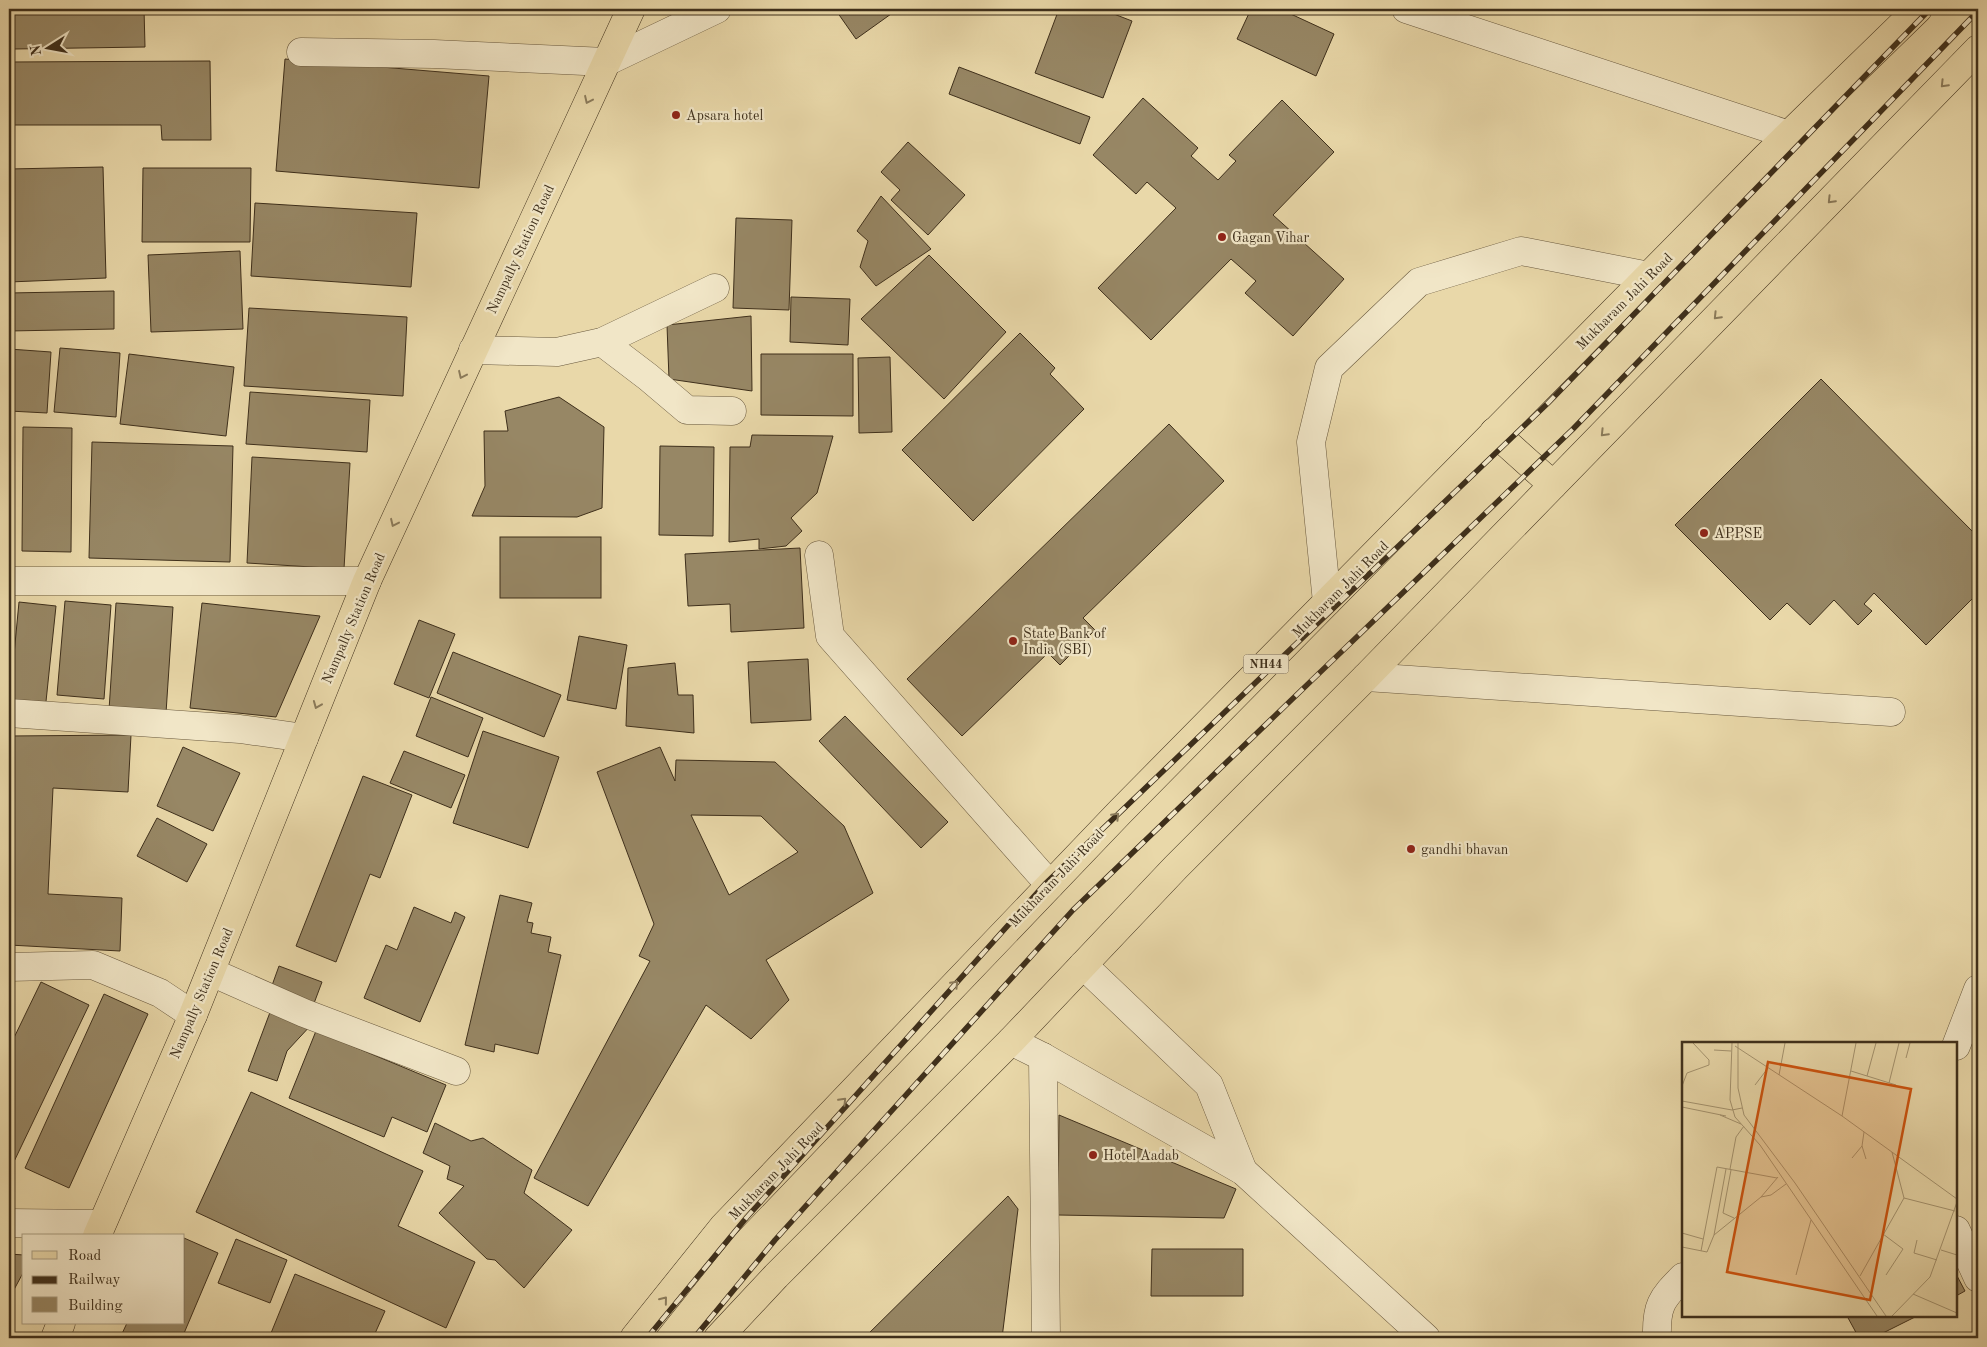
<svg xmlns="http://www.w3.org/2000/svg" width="1987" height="1347" font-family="'Old Standard TT',serif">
<rect width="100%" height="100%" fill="#e9d8a9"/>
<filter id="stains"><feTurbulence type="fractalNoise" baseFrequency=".004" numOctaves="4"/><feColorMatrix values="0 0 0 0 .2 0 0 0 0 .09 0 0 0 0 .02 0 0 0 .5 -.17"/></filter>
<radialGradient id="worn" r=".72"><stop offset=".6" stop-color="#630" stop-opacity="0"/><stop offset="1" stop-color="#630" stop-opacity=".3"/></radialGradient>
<!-- building -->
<g fill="#978765" stroke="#3e2f1b" fill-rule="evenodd">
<path d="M 13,9 L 144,9 L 145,47 L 14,49 Z"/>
<path d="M 835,9 L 898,9 L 856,39 Z"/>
<path d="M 1059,9 L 1101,9 L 1132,21 L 1103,98 L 1035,73 Z"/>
<path d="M 1251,9 L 1280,9 L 1334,34 L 1316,76 L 1237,39 Z"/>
<path d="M 285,59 L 489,76 L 479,188 L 276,171 Z"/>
<path d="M 210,61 L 211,140 L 162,140 L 161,125 L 10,125 L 9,62 Z"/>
<path d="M 959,67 L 1090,117 L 1080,144 L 949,94 Z"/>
<path d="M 1143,98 L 1198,148 L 1191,156 L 1218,180 L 1236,161 L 1229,155 L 1282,100 L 1334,152 L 1273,215 L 1344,279 L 1293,336 L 1245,293 L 1256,281 L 1231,259 L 1151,340 L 1098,288 L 1176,208 L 1147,182 L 1136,194 L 1093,155 Z"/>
<path d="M 908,142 L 965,195 L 928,235 L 891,200 L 900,190 L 881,172 Z"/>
<path d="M 103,167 L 106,278 L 9,282 L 9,169 Z"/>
<path d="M 143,168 L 251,168 L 250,242 L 142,242 Z"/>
<path d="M 881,196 L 931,249 L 876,286 L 860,267 L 868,241 L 857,231 Z"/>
<path d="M 255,203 L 417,213 L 411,287 L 251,276 Z"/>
<path d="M 736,218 L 792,220 L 789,310 L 733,308 Z"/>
<path d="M 240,251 L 243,329 L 151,332 L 148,255 Z"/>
<path d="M 929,255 L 1006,332 L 944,399 L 861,319 Z"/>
<path d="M 114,291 L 114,329 L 9,331 L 9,293 Z"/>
<path d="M 791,297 L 850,299 L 848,345 L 790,342 Z"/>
<path d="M 249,308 L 407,317 L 403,396 L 244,386 Z"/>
<path d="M 751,316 L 752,391 L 669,379 L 667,325 Z"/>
<path d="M 1020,333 L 1055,368 L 1050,374 L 1084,409 L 973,521 L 902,450 Z"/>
<path d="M 60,348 L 120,353 L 116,417 L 54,412 Z"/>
<path d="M 9,349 L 51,352 L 47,413 L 9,411 Z"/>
<path d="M 129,354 L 234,367 L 226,436 L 120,424 Z"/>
<path d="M 761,354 L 853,354 L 853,416 L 761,415 Z"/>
<path d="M 890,357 L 892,432 L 859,433 L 858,358 Z"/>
<path d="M 1821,379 L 1978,537 L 1978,593 L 1926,645 L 1874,593 L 1864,604 L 1872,611 L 1858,625 L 1834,600 L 1810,625 L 1787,603 L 1770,620 L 1675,525 Z"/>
<path d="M 250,392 L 370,400 L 367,452 L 246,444 Z"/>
<path d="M 559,397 L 604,427 L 602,508 L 577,517 L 472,516 L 485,486 L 484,431 L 508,431 L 505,411 Z"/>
<path d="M 9,423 L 13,424 L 9,495 Z"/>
<path d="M 1169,424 L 1224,481 L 1083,618 L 1095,630 L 1060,665 L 1048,653 L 962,736 L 907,679 Z"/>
<path d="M 23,427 L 72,428 L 71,552 L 22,551 Z"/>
<path d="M 752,435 L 833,436 L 817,493 L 791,518 L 802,531 L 786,546 L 759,549 L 759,539 L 729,542 L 730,447 L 750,447 Z"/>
<path d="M 92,442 L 233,446 L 230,562 L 89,558 Z"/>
<path d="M 660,446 L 714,447 L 713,536 L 659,535 Z"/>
<path d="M 252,457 L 350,463 L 344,569 L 247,563 Z"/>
<rect x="500" y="537" width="101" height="61"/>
<path d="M 800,548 L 804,628 L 731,632 L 730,604 L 688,606 L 685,554 Z"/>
<path d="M 65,601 L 111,605 L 104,699 L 57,695 Z"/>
<path d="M 19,602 L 56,606 L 45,711 L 9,707 Z"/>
<path d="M 116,603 L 173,607 L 166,713 L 109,710 Z"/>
<path d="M 202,603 L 320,616 L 276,717 L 190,708 Z"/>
<path d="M 419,620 L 455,634 L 429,698 L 394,684 Z"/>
<path d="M 579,636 L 627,645 L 616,709 L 567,700 Z"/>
<path d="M 453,652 L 561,695 L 544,737 L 437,693 Z"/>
<path d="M 808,659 L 811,720 L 751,723 L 748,662 Z"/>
<path d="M 675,663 L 678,695 L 693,695 L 694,733 L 626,726 L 628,668 Z"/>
<path d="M 431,697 L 483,718 L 468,757 L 416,736 Z"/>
<path d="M 845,716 L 948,822 L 921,848 L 819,741 Z"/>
<path d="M 483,731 L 559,757 L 528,848 L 453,823 Z"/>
<path d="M 131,735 L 128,792 L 53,788 L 48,894 L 122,898 L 120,951 L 9,945 L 9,736 Z"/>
<path d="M 183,747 L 240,773 L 213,831 L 157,806 Z"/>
<path d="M 660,747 L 675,781 L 676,760 L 775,762 L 844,826 L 873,893 L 766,960 L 789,1000 L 751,1039 L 706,1005 L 588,1206 L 534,1178 L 650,961 L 639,956 L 654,924 L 597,772 ZM 691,815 L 761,816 L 798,852 L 729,895 Z"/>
<path d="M 404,751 L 465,775 L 451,808 L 390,783 Z"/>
<path d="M 363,776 L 412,795 L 380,878 L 370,874 L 336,962 L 296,946 Z"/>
<path d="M 157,818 L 207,844 L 187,882 L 137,856 Z"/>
<path d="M 500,895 L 532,903 L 527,922 L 533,923 L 531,933 L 551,937 L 548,952 L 561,955 L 538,1054 L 495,1044 L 494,1052 L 465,1045 Z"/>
<path d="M 414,907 L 451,923 L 455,912 L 465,917 L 420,1022 L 364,998 L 386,945 L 397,950 Z"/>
<path d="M 279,966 L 322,982 L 313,1006 L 270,991 Z"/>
<path d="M 41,982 L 89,1005 L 9,1172 L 9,1048 Z"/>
<path d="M 104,994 L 148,1014 L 69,1188 L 25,1168 Z"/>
<path d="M 272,1007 L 312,1024 L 287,1051 L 277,1081 L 248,1071 Z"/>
<path d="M 316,1031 L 446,1085 L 427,1132 L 392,1117 L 384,1137 L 289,1098 Z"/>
<path d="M 251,1092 L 423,1171 L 398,1226 L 475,1262 L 446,1328 L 196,1212 Z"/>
<path d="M 1059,1115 L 1236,1189 L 1224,1218 L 1058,1215 Z"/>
<path d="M 435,1123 L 471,1141 L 483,1138 L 532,1170 L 524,1193 L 572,1230 L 524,1288 L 495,1260 L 487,1259 L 439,1213 L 464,1186 L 447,1179 L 450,1166 L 423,1153 Z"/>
<path d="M 1978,1140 L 1978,1187 L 1976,1187 Z"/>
<path d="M 1008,1196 L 1018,1209 L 1002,1338 L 864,1338 Z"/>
<path d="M 184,1238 L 218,1253 L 182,1338 L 120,1338 L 127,1323 L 184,1323 Z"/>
<path d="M 236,1239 L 287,1260 L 270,1303 L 218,1283 Z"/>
<path d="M 1152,1249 L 1243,1249 L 1243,1296 L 1151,1296 Z"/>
<path d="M 9,1254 L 24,1255 L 24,1271 L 9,1299 Z"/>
<path d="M 295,1274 L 385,1311 L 373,1338 L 269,1338 Z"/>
<path d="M 1956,1274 L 1965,1291 L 1956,1296 Z"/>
<path d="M 1847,1316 L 1917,1316 L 1873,1338 L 1859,1338 Z"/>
</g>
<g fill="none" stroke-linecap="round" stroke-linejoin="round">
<!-- minor casing -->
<g stroke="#69593e" stroke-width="29">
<g id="minor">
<path d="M 1406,9 L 1789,135"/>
<path d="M 301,52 L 434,54 L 606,62 L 717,9"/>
<path d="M 602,342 L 648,377 L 687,410 L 732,411"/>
<path d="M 473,350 L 557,352 L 602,342 L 715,288"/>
<path d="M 819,555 L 830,636 L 1050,885"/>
<path d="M 9,581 L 367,581"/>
<path d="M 1327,602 L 1311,442 L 1329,368 L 1419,282 L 1521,251 L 1649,276"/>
<path d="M 1366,677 L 1891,712"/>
<path d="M 9,713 L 240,729 L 304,738"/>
<path d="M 1083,965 L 1209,1085 L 1243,1171"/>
<path d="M 9,967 L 93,965 L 160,993 L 193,1015"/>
<path d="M 211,972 L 304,1013 L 456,1071"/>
<path d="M 1011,1041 L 1043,1057 L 1243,1171 L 1426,1338"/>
<path d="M 1956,1046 L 1978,989"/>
<path d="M 1043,1057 L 1046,1338"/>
<path d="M 9,1223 L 101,1224"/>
<path d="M 1956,1230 L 1978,1278"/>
<path d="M 1657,1338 C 1656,1306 1661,1299 1683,1277"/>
</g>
</g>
<!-- major casing -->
<g stroke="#3e2f1b" stroke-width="29">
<g id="major">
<path d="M 97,1236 L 193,1015 L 367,581 L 631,9"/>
<path d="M 55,1338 L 61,1323"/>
</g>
</g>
<!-- highway casing -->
<g stroke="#3e2f1b" stroke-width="29">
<g id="highway">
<path d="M 1494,432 L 1553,485"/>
<path d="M 634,1338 L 723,1227 L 1120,812 L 1765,158 L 1918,9"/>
<path d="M 718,1338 L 776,1276 L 1011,1041 L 1176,867 L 1366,677 L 1978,49"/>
</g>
</g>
<!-- minor -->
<use href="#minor" stroke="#f1e6c7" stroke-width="28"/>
<!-- major -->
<use href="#major" stroke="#e9d8a9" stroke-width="28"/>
<!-- highway -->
<use href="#highway" stroke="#e9d8a9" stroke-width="28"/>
<!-- rail casing -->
<g stroke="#3e2f1b" stroke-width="5.5">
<g id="rail">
<path d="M 647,1338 L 747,1217 L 1045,884 L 1548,403 L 1930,9"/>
<path d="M 694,1338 L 775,1240 L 1073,910 L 1573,429 L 1978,11"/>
</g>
</g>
<!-- rail -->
<use href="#rail" stroke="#f1e6c7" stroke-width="4" stroke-dasharray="11" stroke-linecap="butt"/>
</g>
<!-- one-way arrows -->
<defs><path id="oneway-chevron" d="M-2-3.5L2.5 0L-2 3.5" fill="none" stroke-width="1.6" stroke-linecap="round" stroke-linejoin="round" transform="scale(1.25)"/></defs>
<g stroke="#8b7b5b">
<use href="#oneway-chevron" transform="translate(1944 84) rotate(134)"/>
<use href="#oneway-chevron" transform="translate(588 100) rotate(115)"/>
<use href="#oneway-chevron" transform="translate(1831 200) rotate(134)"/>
<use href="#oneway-chevron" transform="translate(1717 316) rotate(134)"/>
<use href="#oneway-chevron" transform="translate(462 375) rotate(115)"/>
<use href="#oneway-chevron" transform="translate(1604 433) rotate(134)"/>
<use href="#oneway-chevron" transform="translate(394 523) rotate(115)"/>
<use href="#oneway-chevron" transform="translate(317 705) rotate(112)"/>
<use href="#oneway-chevron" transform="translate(1116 816) rotate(-46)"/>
<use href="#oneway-chevron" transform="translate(955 984) rotate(-46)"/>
<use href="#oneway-chevron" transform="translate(843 1101) rotate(-46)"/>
<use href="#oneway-chevron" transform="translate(664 1300) rotate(-51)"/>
</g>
<!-- markers -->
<g fill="#8f2418" stroke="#f1e6c7" stroke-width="2">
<circle cx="676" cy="115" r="5"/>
<circle cx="1222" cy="237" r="5"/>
<circle cx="1704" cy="533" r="5"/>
<circle cx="1013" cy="641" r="5"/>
<circle cx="1411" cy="849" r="5"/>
<circle cx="1093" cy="1155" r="5"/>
</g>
<g text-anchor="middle" stroke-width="4.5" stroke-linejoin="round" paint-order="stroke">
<!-- shield labels -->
<rect fill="#f1e6c7" stroke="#74664f" stroke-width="1" x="1243.5" y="654.5" width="45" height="19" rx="4"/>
<g font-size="12" font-weight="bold" fill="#3e2f1b">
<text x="1266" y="668">NH44</text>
</g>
<!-- poi labels -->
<g font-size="14" fill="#3e2f1b" stroke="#f1e6c7" text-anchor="start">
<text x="686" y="120">Apsara hotel</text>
<text x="1232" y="242">Gagan Vihar</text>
<text x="1714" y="538">APPSE</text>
<text x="1023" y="638">State Bank of<tspan x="1023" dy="16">India (SBI)</tspan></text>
<text x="1421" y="854">gandhi bhavan</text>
<text x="1103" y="1160">Hotel Aadab</text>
</g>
<!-- street labels -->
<g font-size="14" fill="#3e2f1b" stroke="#f1e6c7">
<text transform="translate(520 249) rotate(-65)" y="5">Nampally Station Road</text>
<text transform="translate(1624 301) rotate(-45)" y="5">Mukharam Jahi Road</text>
<text transform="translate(1340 589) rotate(-45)" y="5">Mukharam Jahi Road</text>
<text transform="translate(353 618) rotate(-67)" y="5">Nampally Station Road</text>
<text transform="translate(1056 878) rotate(-46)" y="5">Mukharam Jahi Road</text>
<text transform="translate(201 993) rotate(-67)" y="5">Nampally Station Road</text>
<text transform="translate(776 1171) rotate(-46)" y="5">Mukharam Jahi Road</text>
</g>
</g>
<!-- overview -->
<g transform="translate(1682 1042)">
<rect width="275" height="275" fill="#e9d8a9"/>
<path fill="none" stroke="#a59470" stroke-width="1" d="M 50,1 L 48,58 L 53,75 L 78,103 L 195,274M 56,1 L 56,46 L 62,73 L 113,141 L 204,274M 53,4 L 160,74 L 275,157M 32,8 L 49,9M 224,16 L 228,1M 169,29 L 214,43M 97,33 L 103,1M 185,34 L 194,1M 207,41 L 217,1M 73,43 L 86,26M 0,44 L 5,31 L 27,23 L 27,18 L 11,1M 0,59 L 50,68 L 60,66M 0,65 L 44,74M 38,73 L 59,82M 160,74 L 174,1M 182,90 L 180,104 L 184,117M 210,110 L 222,156 L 273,169M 170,116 L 180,104M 48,127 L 54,95 L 62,84M 49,128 L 41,171 L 52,176M 79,155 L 89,153 L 104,142M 0,191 L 21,197M 201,192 L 221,207 L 204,233M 32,193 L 44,127M 235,198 L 232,211 L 255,218M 0,205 L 25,210 L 32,193 L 79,155 L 96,135M 259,208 L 275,213M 19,209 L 35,125 L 95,136M 114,233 L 129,178M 178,234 L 222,156M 231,252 L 275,271M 210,274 L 248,235 L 275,160"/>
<path fill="#ce530e" fill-opacity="0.15" stroke="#ce530e" stroke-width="2.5" d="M 86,20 L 229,47 L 188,258 L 45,230 Z"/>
<rect width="275" height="275" fill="none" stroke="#3e2f1b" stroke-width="2.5"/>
</g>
<!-- margin -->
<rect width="1987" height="1347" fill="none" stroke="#e9d8a9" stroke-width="30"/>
<rect x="10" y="10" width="1967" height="1327" fill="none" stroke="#3e2f1b" stroke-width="2.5"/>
<rect x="15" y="15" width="1957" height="1317" fill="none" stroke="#3e2f1b"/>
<!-- legend -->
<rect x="22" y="1234" width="162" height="90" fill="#f1e6c7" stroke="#a99d82"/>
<rect x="32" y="1251" width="25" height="8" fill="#e9d8a9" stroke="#a99d82"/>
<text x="68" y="1260" font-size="15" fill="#3e2f1b">Road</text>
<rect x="32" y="1276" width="25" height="8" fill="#3e2f1b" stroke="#a99d82"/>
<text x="68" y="1284" font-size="15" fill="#3e2f1b">Railway</text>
<rect x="32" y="1297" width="25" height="15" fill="#978765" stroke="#a99d82"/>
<text x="68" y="1310" font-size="15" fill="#3e2f1b">Building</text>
<!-- north arrow -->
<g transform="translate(48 48) rotate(259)" stroke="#f1e6c7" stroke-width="4" paint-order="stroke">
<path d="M0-4L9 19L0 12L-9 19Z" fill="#3e2f1b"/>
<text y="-8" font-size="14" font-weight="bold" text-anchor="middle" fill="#3e2f1b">N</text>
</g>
<rect width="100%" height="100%" filter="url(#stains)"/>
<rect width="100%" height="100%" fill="url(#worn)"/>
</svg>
